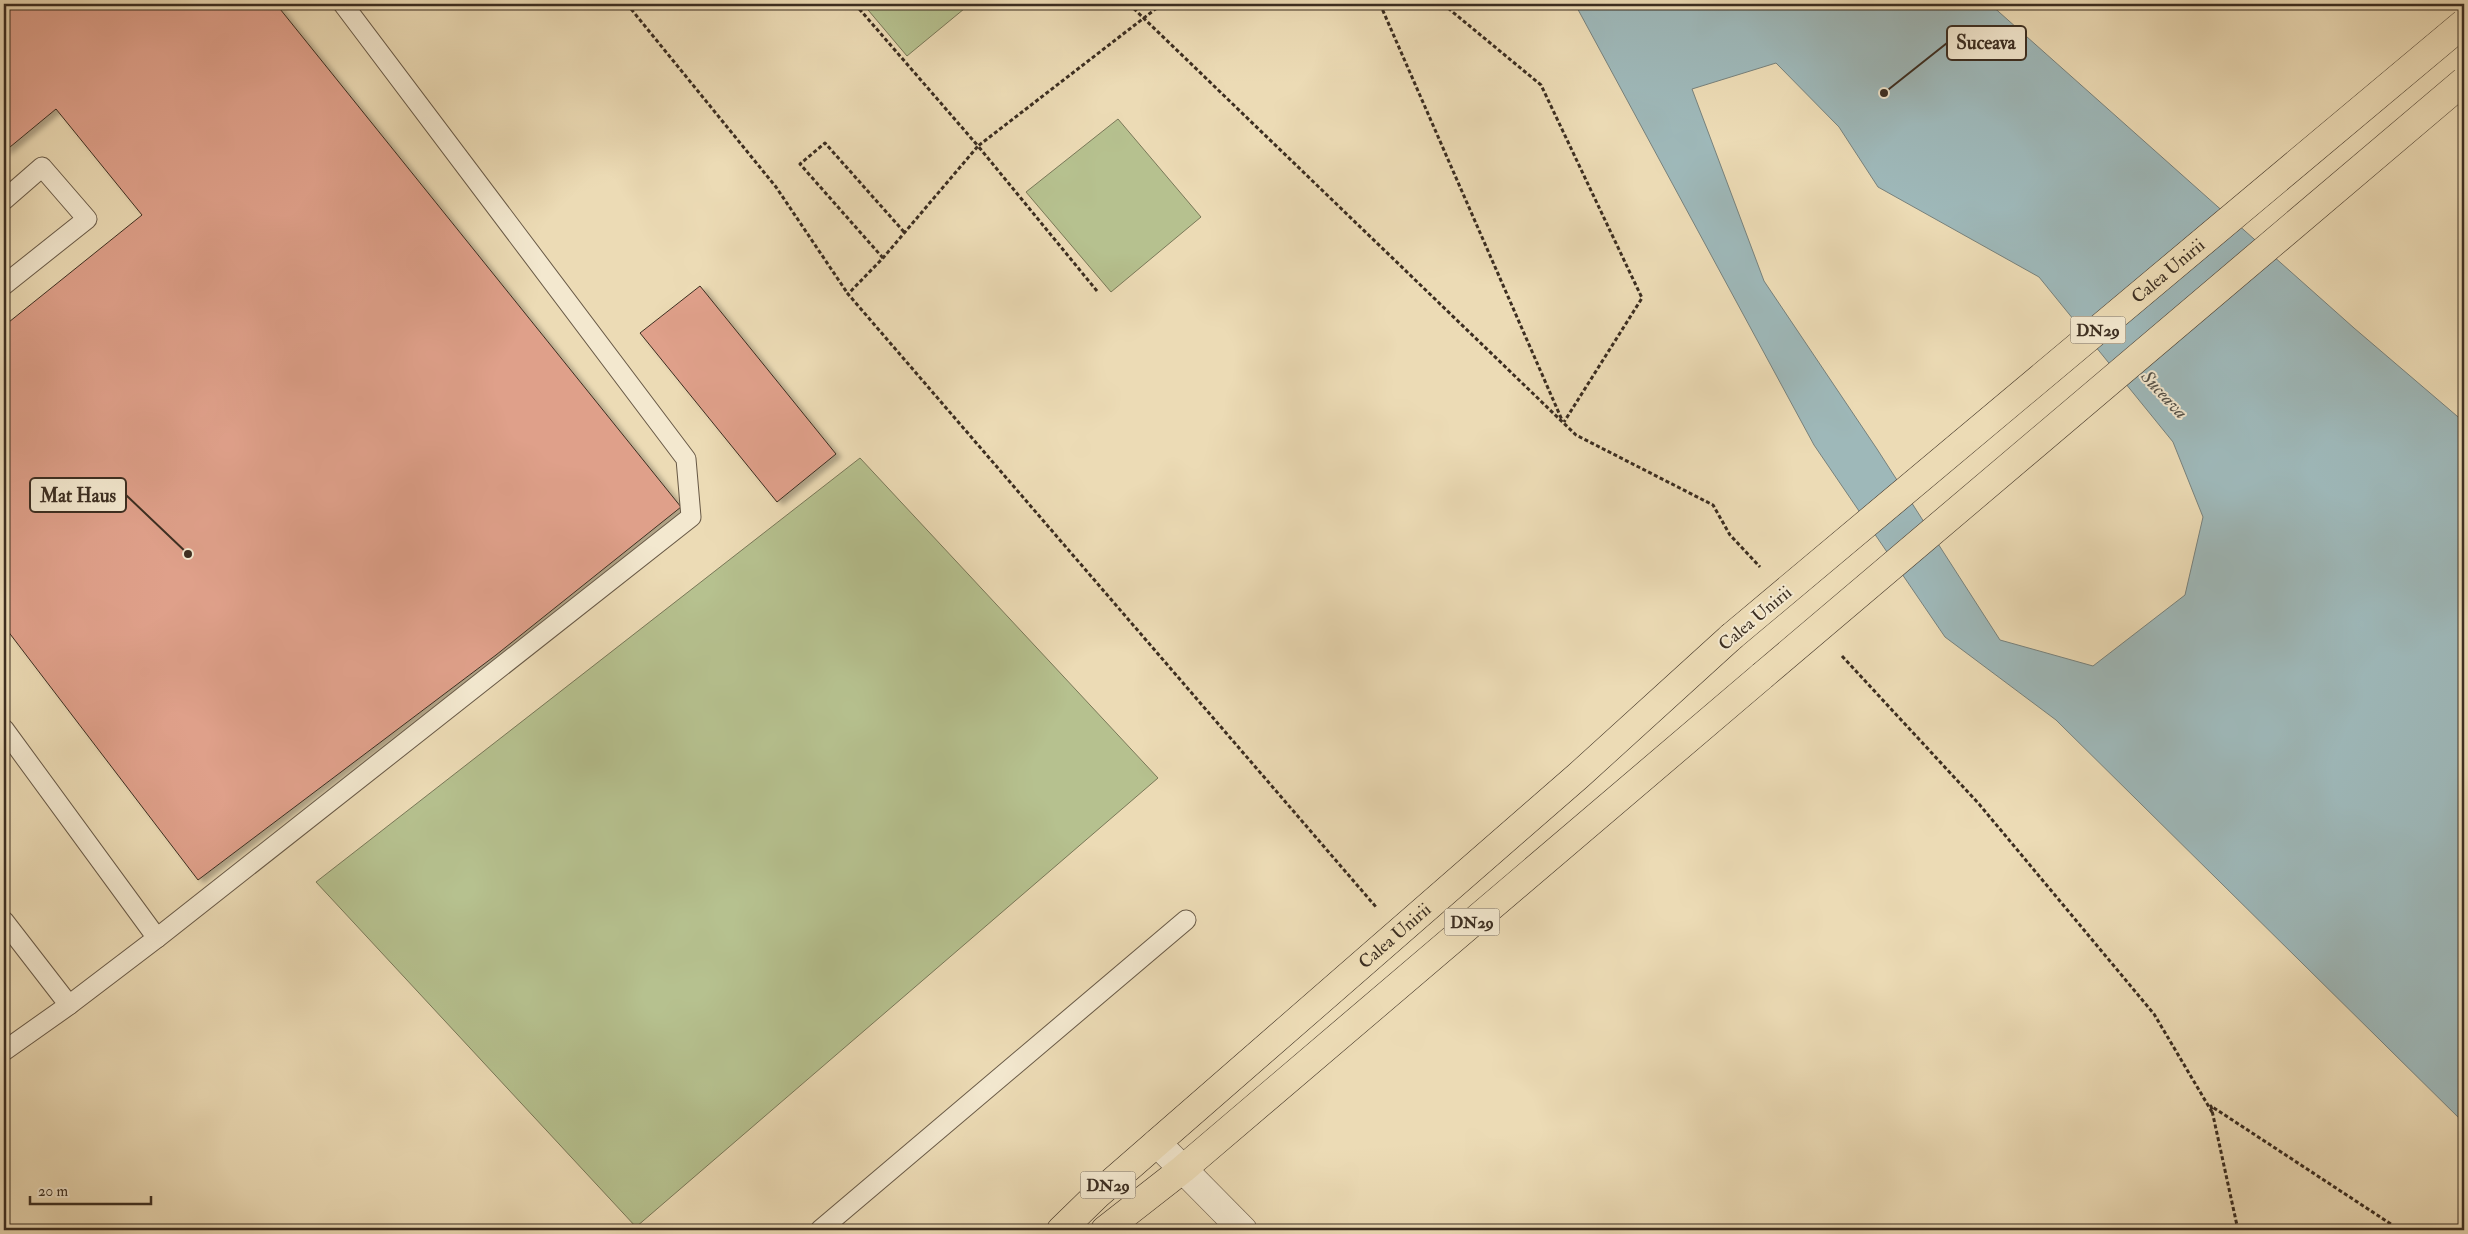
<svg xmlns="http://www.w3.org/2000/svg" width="2468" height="1234" font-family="'IM FELL Double Pica',serif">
<defs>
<filter id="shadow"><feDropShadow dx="5.5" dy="3" stdDeviation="2.5" flood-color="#0004"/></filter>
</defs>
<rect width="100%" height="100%" fill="#ecdbb5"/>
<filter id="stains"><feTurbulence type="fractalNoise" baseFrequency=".004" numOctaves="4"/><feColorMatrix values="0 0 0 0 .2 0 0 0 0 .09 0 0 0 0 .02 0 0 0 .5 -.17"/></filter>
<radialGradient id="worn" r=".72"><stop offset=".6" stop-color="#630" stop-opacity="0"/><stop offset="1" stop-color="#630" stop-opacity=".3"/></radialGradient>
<!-- green -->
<g fill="#b6c18f" stroke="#797858">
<path d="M 863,4 L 970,4 L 907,56 Z"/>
<path d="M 1118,119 L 1201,217 L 1111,292 L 1026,192 Z"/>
<path d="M 860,458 L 1158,778 L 636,1227 L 316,882 Z"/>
</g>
<!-- water -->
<path fill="#9eb8b9" stroke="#77817c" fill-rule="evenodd" d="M 1575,4 L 1990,4 L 2354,328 L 2464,422 L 2464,1123 L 2056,720 L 1945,637 L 1814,445 ZM 1776,63 L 1839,127 L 1878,187 L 2039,277 L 2173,442 L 2203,517 L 2185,595 L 2093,666 L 2000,640 L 1877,449 L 1764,281 L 1692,89 Z"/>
<!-- building -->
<g fill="#dfa08a" stroke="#3c2e21" filter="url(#shadow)">
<path d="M 4,4 L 276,4 L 681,507 L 496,655 L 198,880 L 4,626 L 4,326 L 142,215 L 56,109 L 4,152 Z"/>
<path d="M 700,286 L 836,454 L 777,502 L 640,333 Z"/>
</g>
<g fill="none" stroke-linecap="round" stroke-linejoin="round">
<!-- service casing -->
<g stroke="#685946" stroke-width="21">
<g id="service">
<path d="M 4,200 L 42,167 L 87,219 L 4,285"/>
<path d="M 4,729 L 157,938 L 69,1005 L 4,921"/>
<path d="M 157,938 L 691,517 L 686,459 L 343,4"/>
<path d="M 4,1051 L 69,1005"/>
<path d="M 820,1230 L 1186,920"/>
</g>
</g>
<!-- minor casing -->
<g stroke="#685946" stroke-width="29">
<path id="minor" d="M 1157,1143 L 1243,1230"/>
</g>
<!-- primary casing -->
<g stroke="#3c2e21" stroke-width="29">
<g id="primary">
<path id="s1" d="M 1061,1230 L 1097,1195 L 1578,776 L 1731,637"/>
<path d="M 1105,1230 L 1183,1169 L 1762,676"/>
</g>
</g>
<!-- path -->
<g stroke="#3c2e21" stroke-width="3" stroke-dasharray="4 2.5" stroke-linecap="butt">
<path d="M 627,4 L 776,187 L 848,294"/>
<path d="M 855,4 L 978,146 L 883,258 L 848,294 L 1376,907"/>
<path d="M 1129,4 L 1576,435 L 1713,505 L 1730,535 L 1760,567"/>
<path d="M 1380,4 L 1562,420"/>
<path d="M 1443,4 L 1541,85 L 1642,298 L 1564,422"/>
<path d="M 883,258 L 800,164 L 825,143 L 905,233"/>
<path d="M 1097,291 L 978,146 L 1162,4"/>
<path d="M 1842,656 L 1979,804 L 2154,1014 L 2212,1112"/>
<path d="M 2238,1230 L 2211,1106 L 2400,1230"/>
</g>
<!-- service -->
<use href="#service" stroke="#f3e8cf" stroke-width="19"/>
<!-- minor -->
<use href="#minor" stroke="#f3e8cf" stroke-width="28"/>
<!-- primary -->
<use href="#primary" stroke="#ecdbb5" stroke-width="28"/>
<!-- primary-bridge casing -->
<g stroke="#3c2e21" stroke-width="29" stroke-linecap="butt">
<g id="primary-bridge">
<path id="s2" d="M 1731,637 L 2464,23"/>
<path d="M 1762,676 L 2464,81"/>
</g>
</g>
<!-- primary-bridge -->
<use href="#primary-bridge" stroke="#ecdbb5" stroke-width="28"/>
</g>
<g text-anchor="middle" stroke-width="4" stroke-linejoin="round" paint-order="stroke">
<!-- shield labels -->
<g fill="#f3e8cf" stroke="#736655" stroke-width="1">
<rect x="2070.5" y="316.5" width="55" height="27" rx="4"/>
<rect x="1444.5" y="908.5" width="55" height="27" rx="4"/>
<rect x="1080.5" y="1171.5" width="55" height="27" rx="4"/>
</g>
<g font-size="16" font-weight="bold" fill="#3c2e21">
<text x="2098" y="336">DN29</text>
<text x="1472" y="928">DN29</text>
<text x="1108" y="1191">DN29</text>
</g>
<!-- street labels -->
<g font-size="18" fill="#3c2e21" stroke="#f3e8cf">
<text dy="6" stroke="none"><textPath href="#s2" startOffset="570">Calea Unirii</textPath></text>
<text transform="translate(1755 618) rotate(-40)" y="6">Calea Unirii</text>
<text dy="6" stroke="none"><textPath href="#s1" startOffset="445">Calea Unirii</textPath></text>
</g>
<!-- water labels -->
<g font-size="19" font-style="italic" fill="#545047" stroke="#f3e8cf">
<text transform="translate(2165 394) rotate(47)" y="7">Suceava</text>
</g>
</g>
<!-- callouts -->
<path fill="none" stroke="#3c2e21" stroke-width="2" d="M1884 93L1947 43M188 554L126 495"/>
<g fill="#3c2e21" stroke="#f3e8cf" stroke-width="2">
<circle cx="1884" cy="93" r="5"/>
<circle cx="188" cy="554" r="5"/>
</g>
<g fill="#f3e8cf" stroke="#3c2e21" stroke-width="2">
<rect x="1947" y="26" width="79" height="34" rx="5"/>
<rect x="30" y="478" width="96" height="34" rx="5"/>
</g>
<g font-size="19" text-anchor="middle" font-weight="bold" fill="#3c2e21">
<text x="1986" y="49">Suceava</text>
<text x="78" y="502">Mat Haus</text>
</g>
<!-- margin -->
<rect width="2468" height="1234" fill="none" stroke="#ecdbb5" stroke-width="20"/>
<rect x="5" y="5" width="2458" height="1224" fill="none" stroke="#3c2e21" stroke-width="2.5"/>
<rect x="10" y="10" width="2448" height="1214" fill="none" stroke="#3c2e21"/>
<!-- scale -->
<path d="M30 1196v8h121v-8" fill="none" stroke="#3c2e21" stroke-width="2.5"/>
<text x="38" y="1196" font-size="15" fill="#3c2e21" stroke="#f3e8cf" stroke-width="4" paint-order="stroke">20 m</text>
<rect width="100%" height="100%" filter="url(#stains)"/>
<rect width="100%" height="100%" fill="url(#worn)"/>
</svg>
